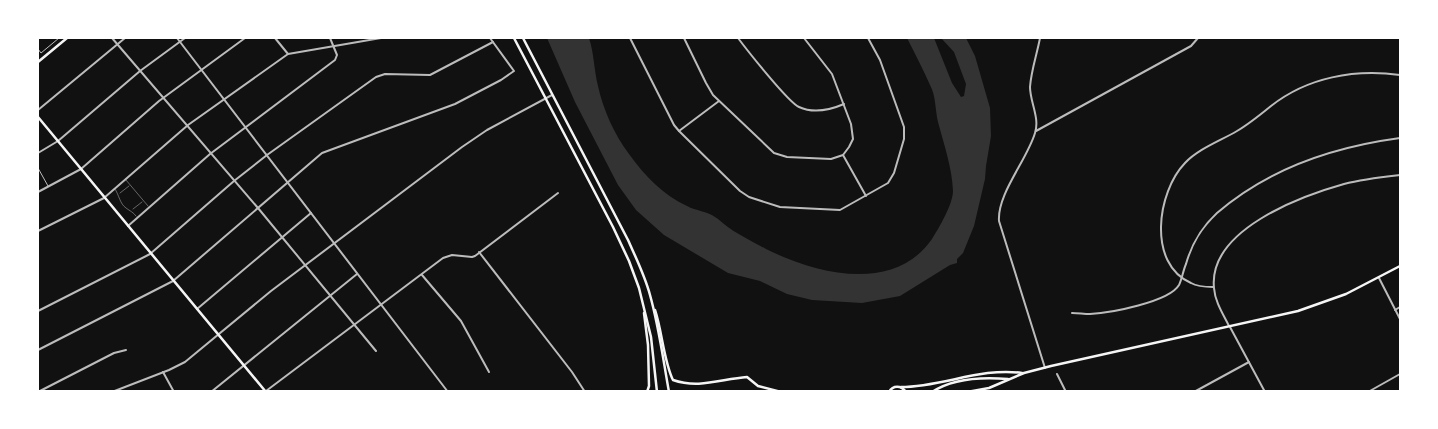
<svg xmlns="http://www.w3.org/2000/svg" width="1438" height="429" font-family="Inter,sans-serif">
<rect width="100%" height="100%" fill="#111"/>
<!-- water -->
<path fill="#333" d="M 547,38 L 589,38 C 594,53 594,70 598,86 C 603,109 614,134 629,154 C 644,175 663,195 687,206 C 696,211 707,211 715,217 C 719,219 721,222 724,224 C 735,233 753,242 766,249 C 816,274 894,294 932,239 C 939,228 953,204 953,191 C 952,167 944,145 938,122 C 935,109 936,96 930,85 C 923,69 915,54 907,38 L 934,38 L 952,83 L 961,97 L 964,96 L 966,84 L 954,52 L 941,38 L 966,38 L 975,56 L 990,108 L 991,136 L 986,166 L 985,179 L 974,226 L 963,253 L 957,259 L 957,263 L 950,265 L 900,296 L 862,303 L 812,300 L 787,294 L 760,281 L 728,273 L 664,235 L 636,210 L 618,185 L 575,102 Z"/>
<g fill="none" stroke-linecap="round" stroke-linejoin="round">
<!-- service -->
<g stroke="#bcbcbc" stroke-width="0.5">
<path d="M 126,180 L 148,206"/>
<path d="M 115,189 C 119,195 120,204 126,208 C 130,211 133,212 136,216"/>
<path d="M 120,193 L 129,186"/>
<path d="M 133,209 L 142,202"/>
</g>
<!-- pedestrian -->
<g stroke="#bcbcbc" stroke-width="1">
<path d="M 38,49 L 41,53 L 59,38"/>
<path d="M 38,168 L 48,186"/>
</g>
<!-- minor -->
<g stroke="#bcbcbc" stroke-width="2">
<path d="M 112,38 L 258,208 L 376,351"/>
<path d="M 275,38 L 288,54"/>
<path d="M 389,38 L 390,38"/>
<path d="M 630,38 L 674,125 L 679,131 L 740,191 L 749,197 L 780,207 L 840,210 L 888,183 L 894,173 L 904,139 L 904,127 L 880,60 L 868,38"/>
<path d="M 684,38 L 706,83 L 713,95 L 774,153 L 787,157 L 831,159 L 843,155 L 849,147 L 853,139 L 851,124 L 832,74 L 804,38"/>
<path d="M 738,38 C 747,50 788,102 799,107 C 814,114 830,110 844,104"/>
<path d="M 1040,38 C 1037,54 1031,71 1030,87 C 1030,102 1040,118 1035,133 C 1027,160 997,194 999,221 L 1045,368"/>
<path d="M 38,110 L 125,38"/>
<path d="M 679,131 L 719,101"/>
<path d="M 1036,131 L 1191,46 L 1198,38"/>
<path d="M 38,153 L 58,141 L 140,71 L 185,38"/>
<path d="M 843,155 L 866,196"/>
<path d="M 38,192 L 81,169 L 159,101 L 245,38"/>
<path d="M 128,226 L 210,154 L 335,60 L 337,55 L 330,38"/>
<path d="M 38,231 L 104,198 L 188,125 L 288,54 L 381,38"/>
<path d="M 479,252 L 572,372 L 585,392"/>
<path d="M 422,275 L 461,321 L 489,372"/>
<path d="M 1379,278 L 1400,319"/>
<path d="M 1213,287 C 1206,287 1198,287 1191,283 C 1147,264 1157,192 1185,163 C 1198,149 1220,141 1237,131 C 1249,124 1260,115 1271,106 C 1308,77 1354,69 1400,75"/>
<path d="M 197,309 L 311,213"/>
<path d="M 1395,310 L 1400,307"/>
<path d="M 38,311 L 150,254 L 234,181 L 267,155 L 376,77 L 385,74 L 430,75 L 493,42"/>
<path d="M 1072,313 C 1078,313 1084,314 1090,314 C 1110,313 1169,302 1179,285 C 1182,279 1183,271 1186,264 C 1192,243 1201,228 1217,213 C 1269,168 1333,147 1400,138"/>
<path d="M 1229,326 C 1223,314 1215,302 1214,288 C 1208,230 1301,196 1344,184 C 1363,179 1382,177 1400,175"/>
<path d="M 38,350 L 173,281 L 322,153 L 455,104 L 501,80 L 514,71 L 490,38"/>
<path d="M 163,372 L 174,392"/>
<path d="M 1057,374 L 1066,392"/>
<path d="M 266,391 L 443,258 L 452,255 L 472,257 L 475,256 L 558,193"/>
<path d="M 38,392 L 114,353 L 126,350"/>
<path d="M 211,392 L 357,274"/>
<path d="M 1194,392 L 1249,362"/>
<path d="M 1368,392 L 1400,374"/>
</g>
<!-- tertiary -->
<g stroke="#bcbcbc" stroke-width="2">
<path d="M 177,38 L 448,392"/>
<path d="M 1230,327 L 1265,392"/>
<path d="M 112,392 L 169,370 L 185,362 L 271,291 L 462,147 L 487,130 L 552,95"/>
</g>
<!-- secondary -->
<g stroke="#f5f5f5" stroke-width="2.5">
<path d="M 38,62 L 67,38"/>
<path d="M 901,387 C 942,387 981,367 1022,373"/>
<path d="M 889,392 C 893,385 901,385 906,392"/>
<path d="M 932,392 C 953,378 984,377 1008,379"/>
<path d="M 967,392 L 989,388 L 1024,373 L 1051,366 L 1298,311 L 1346,294 L 1400,266"/>
</g>
<!-- primary -->
<path stroke="#f5f5f5" stroke-width="2.5" d="M 38,117 L 266,392"/>
<!-- trunk -->
<g stroke="#f5f5f5" stroke-width="2.5">
<path d="M 514,38 L 613,227 L 629,261 L 639,288 L 651,337 L 657,392"/>
<path d="M 523,38 L 628,240 C 636,258 645,276 650,295 C 659,327 663,359 669,392"/>
<path d="M 655,310 C 662,331 664,362 673,380 C 699,389 721,379 747,377 L 758,386 L 781,392"/>
<path d="M 644,313 L 648,345 L 649,386 L 647,392"/>
</g>
</g>
<!-- border -->
<rect width="1438" height="429" fill="none" stroke="#ffffff" stroke-width="78"/>
</svg>
